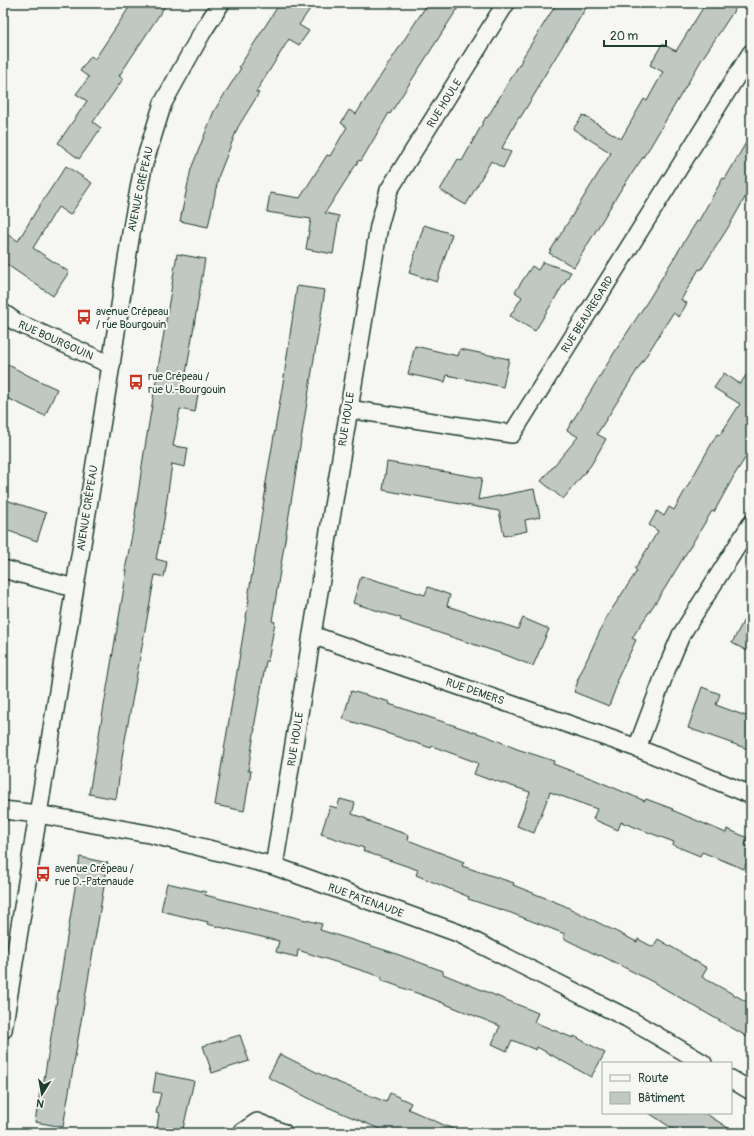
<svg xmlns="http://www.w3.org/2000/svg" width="754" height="1136" font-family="Pangolin,sans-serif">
<rect width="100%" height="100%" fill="#f6f6f2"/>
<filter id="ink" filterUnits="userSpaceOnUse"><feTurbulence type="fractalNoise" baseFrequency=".025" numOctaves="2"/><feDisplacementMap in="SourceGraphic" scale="8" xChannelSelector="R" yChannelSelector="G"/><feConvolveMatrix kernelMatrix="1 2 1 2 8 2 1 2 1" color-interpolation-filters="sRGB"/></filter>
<g filter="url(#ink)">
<!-- building -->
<g fill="#c1c8c3" stroke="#1f3d34">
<path d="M 132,3 L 167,3 L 119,76 L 123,79 L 93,122 L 101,128 L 79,159 L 58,143 L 87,101 L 76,94 L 89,77 L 80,71 L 91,56 L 95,59 Z"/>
<path d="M 280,3 L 314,3 L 299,25 L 309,31 L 299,45 L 289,39 L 256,92 L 259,93 L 238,127 L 219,175 L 208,227 L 180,221 L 191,169 L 214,111 L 241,68 L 239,67 Z"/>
<path d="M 428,3 L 461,3 L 390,114 L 389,113 L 361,161 L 359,160 L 325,213 L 339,216 L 333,254 L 306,249 L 311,219 L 267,212 L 270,193 L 300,198 L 327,155 L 330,156 L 347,127 L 341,123 L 349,110 L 356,114 Z"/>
<path d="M 557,3 L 589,3 L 538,86 L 539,87 L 520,118 L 519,117 L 502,148 L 511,152 L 503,168 L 491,161 L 466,205 L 440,190 L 458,159 L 462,161 L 486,117 L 487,118 L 522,60 L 521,60 Z"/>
<path d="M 706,3 L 739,3 L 702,59 L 650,147 L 620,191 L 574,267 L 549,253 L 611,153 L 573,129 L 583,115 L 621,139 L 644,99 L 647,101 L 663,72 L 650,65 L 662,44 L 676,51 Z"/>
<path d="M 751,134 L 751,187 L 729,226 L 701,270 L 699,269 L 681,300 L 687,303 L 679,317 L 673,313 L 597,434 L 606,439 L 591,465 L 563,499 L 541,481 L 578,437 L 567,430 L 614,353 L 649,299 L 669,266 L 697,221 L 698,222 L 723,178 L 725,179 Z"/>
<path d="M 66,166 L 92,183 L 70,215 L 58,207 L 33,248 L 69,272 L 53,296 L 3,262 L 3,231 L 18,241 L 36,211 Z"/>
<path d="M 424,225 L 452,234 L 437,282 L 409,273 Z"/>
<path d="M 177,254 L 205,259 L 183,392 L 198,394 L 195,412 L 180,409 L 173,446 L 188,448 L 185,467 L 172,464 L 164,520 L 156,559 L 167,562 L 164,577 L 155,575 L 123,751 L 116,799 L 89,794 L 127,570 L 125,570 L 136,515 L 135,515 L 143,459 Z"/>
<path d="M 543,262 L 571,272 L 535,331 L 510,316 L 522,297 L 515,292 L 532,266 L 538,270 Z"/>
<path d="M 297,286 L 325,290 L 272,621 L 275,622 L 268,661 L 266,661 L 254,728 L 255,728 L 248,771 L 251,771 L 244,811 L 215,805 L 249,599 L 248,598 L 266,488 L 265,488 L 284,377 Z"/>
<path d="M 415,346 L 458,356 L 460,349 L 509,359 L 503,387 L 447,375 L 445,382 L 408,374 Z"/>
<path d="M 3,362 L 31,377 L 57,389 L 45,416 L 3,396 Z"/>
<path d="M 751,368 L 751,449 L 735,474 L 714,512 L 712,511 L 665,588 L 632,638 L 636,640 L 616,682 L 618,682 L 609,706 L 574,692 L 578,681 L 577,681 L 606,618 L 637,571 L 635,569 L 658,531 L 649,525 L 657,511 L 664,516 L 669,507 L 674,510 L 717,434 L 720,435 L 740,404 L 714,388 L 724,373 L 740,384 Z"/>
<path d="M 387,462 L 482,478 L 478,500 L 534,489 L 540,517 L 525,520 L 527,531 L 504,536 L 499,511 L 383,490 Z"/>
<path d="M 3,499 L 46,513 L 37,541 L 3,529 Z"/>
<path d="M 361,576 L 425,595 L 428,587 L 450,595 L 447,606 L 518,629 L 523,618 L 549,629 L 533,666 L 506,655 L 400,620 L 401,618 L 353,603 Z"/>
<path d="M 751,606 L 751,653 L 732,643 Z"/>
<path d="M 702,687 L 720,694 L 716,705 L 751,718 L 751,750 L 688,728 Z"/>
<path d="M 351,691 L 390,702 L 389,704 L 489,737 L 517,749 L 554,761 L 553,764 L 593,779 L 645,801 L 646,799 L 673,809 L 672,810 L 726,833 L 727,829 L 748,838 L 745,845 L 751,847 L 751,853 L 744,869 L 702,852 L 700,856 L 673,845 L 674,842 L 621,822 L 618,830 L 593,819 L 597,809 L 550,792 L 534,833 L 517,826 L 530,792 L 490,779 L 490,780 L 474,774 L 478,763 L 432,746 L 431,748 L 386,733 L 386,732 L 343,719 Z"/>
<path d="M 340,799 L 355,803 L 352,814 L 367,819 L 367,821 L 409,835 L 408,840 L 464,862 L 462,866 L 514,883 L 513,885 L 563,905 L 637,942 L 638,939 L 653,947 L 658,939 L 707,968 L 702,977 L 751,1004 L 751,1039 L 653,982 L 600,955 L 599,956 L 563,938 L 565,934 L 511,913 L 468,899 L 469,897 L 416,875 L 418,870 L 363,851 L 364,848 L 321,834 L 330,806 L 337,808 Z"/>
<path d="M 80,857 L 108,863 L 63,1127 L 35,1122 L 41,1085 L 43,1086 Z"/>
<path d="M 167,883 L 206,892 L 205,895 L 322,924 L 320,930 L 391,952 L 443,971 L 443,974 L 538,1013 L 534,1022 L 573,1038 L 574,1036 L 605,1053 L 591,1077 L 537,1047 L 536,1050 L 512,1040 L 507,1051 L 492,1044 L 500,1026 L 433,999 L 381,980 L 382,977 L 298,950 L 297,957 L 276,952 L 279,941 L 207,924 L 208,922 L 161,911 Z"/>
<path d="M 240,1035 L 249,1061 L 212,1073 L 203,1046 Z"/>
<path d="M 280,1054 L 330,1079 L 386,1102 L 390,1093 L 411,1103 L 408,1109 L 462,1133 L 389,1133 L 318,1103 L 268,1077 Z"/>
<path d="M 156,1073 L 194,1081 L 182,1133 L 156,1133 L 159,1114 L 156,1113 L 161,1093 L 153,1092 Z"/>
<path d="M 649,1113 L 705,1113 L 736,1133 L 679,1133 Z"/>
</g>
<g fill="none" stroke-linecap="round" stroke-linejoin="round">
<!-- street casing -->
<g stroke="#1f3d34" stroke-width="20">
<g id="street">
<path d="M 3,313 L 16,322 L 111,365"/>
<path d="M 348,409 L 512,434 L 751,53"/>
<path d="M 3,569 L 74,588"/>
<path d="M 312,635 L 637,748 L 751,795"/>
<path d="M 637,748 L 667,668 L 681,635 L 751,524"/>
<path d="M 3,810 L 38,814 L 154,835 L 274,866 L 458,933 L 627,1018 L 703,1063"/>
<path d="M 274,866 L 379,226 L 389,190 L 506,3"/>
<path d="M 3,1030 L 111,365 L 131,233 L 143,167 L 163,103 L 203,31 L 221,3"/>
<path d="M 731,1079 L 751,1091"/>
<path d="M 241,1133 L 257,1122 L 284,1133"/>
</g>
</g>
<!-- street -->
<use href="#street" stroke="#f6f6f2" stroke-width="17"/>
</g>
</g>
<!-- icons -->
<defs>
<g id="bus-bare" transform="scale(1.2)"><path d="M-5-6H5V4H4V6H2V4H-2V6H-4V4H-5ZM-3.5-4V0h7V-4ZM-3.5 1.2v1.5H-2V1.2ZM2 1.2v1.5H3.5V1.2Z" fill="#c8321e" stroke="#f6f6f2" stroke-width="2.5" paint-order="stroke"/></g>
</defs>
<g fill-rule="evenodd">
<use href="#bus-bare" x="84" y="317"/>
<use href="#bus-bare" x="136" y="382"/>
<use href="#bus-bare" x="43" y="874"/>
</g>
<g text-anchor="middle" stroke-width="4" stroke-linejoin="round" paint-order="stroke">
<!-- street labels -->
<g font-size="11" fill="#1f3d34" stroke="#f6f6f2">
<text transform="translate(444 103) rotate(-58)" y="4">RUE HOULE</text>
<text transform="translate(140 189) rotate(-78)" y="4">AVENUE CRÉPEAU</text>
<text transform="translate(587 314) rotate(-58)" y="4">RUE BEAUREGARD</text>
<text transform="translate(56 340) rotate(24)" y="4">RUE BOURGOUIN</text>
<text transform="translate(346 419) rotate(-81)" y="4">RUE HOULE</text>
<text transform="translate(87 508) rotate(-81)" y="4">AVENUE CRÉPEAU</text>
<text transform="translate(475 691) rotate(19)" y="4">RUE DEMERS</text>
<text transform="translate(295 739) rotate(-81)" y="4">RUE HOULE</text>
<text transform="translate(366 900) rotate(20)" y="4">RUE PATENAUDE</text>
</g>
<!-- poi labels -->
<g font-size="11" fill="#1f3d34" stroke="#f6f6f2" text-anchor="start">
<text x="96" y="315">avenue Crépeau<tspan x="96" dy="13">/ rue Bourgouin</tspan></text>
<text x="148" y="380">rue Crépeau /<tspan x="148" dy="13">rue U.-Bourgouin</tspan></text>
<text x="55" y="872">avenue Crépeau /<tspan x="55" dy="13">rue D.-Patenaude</tspan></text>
</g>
</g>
<!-- margin -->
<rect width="754" height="1136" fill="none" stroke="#f6f6f2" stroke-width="16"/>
<rect x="8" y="8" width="738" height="1120" fill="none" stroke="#1f3d34" stroke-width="1.5" filter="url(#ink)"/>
<!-- legend -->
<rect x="602" y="1062" width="130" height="52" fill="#f6f6f2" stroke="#a0aca6"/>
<rect x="610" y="1075" width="20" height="6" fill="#f6f6f2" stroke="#a0aca6"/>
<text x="638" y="1082" font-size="12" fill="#1f3d34">Route</text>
<rect x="610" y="1092" width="20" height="12" fill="#c1c8c3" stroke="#a0aca6"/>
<text x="638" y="1102" font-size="12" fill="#1f3d34">Bâtiment</text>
<!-- north arrow -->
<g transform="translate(42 1094) rotate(191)" stroke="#f6f6f2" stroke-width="3" paint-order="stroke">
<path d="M0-3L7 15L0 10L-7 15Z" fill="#1f3d34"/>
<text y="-6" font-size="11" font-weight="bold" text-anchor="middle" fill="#1f3d34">N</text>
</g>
<!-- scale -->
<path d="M604 40v6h62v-6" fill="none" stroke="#1f3d34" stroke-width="2"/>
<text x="610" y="40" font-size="12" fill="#1f3d34" stroke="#f6f6f2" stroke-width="3" paint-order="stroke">20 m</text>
</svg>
